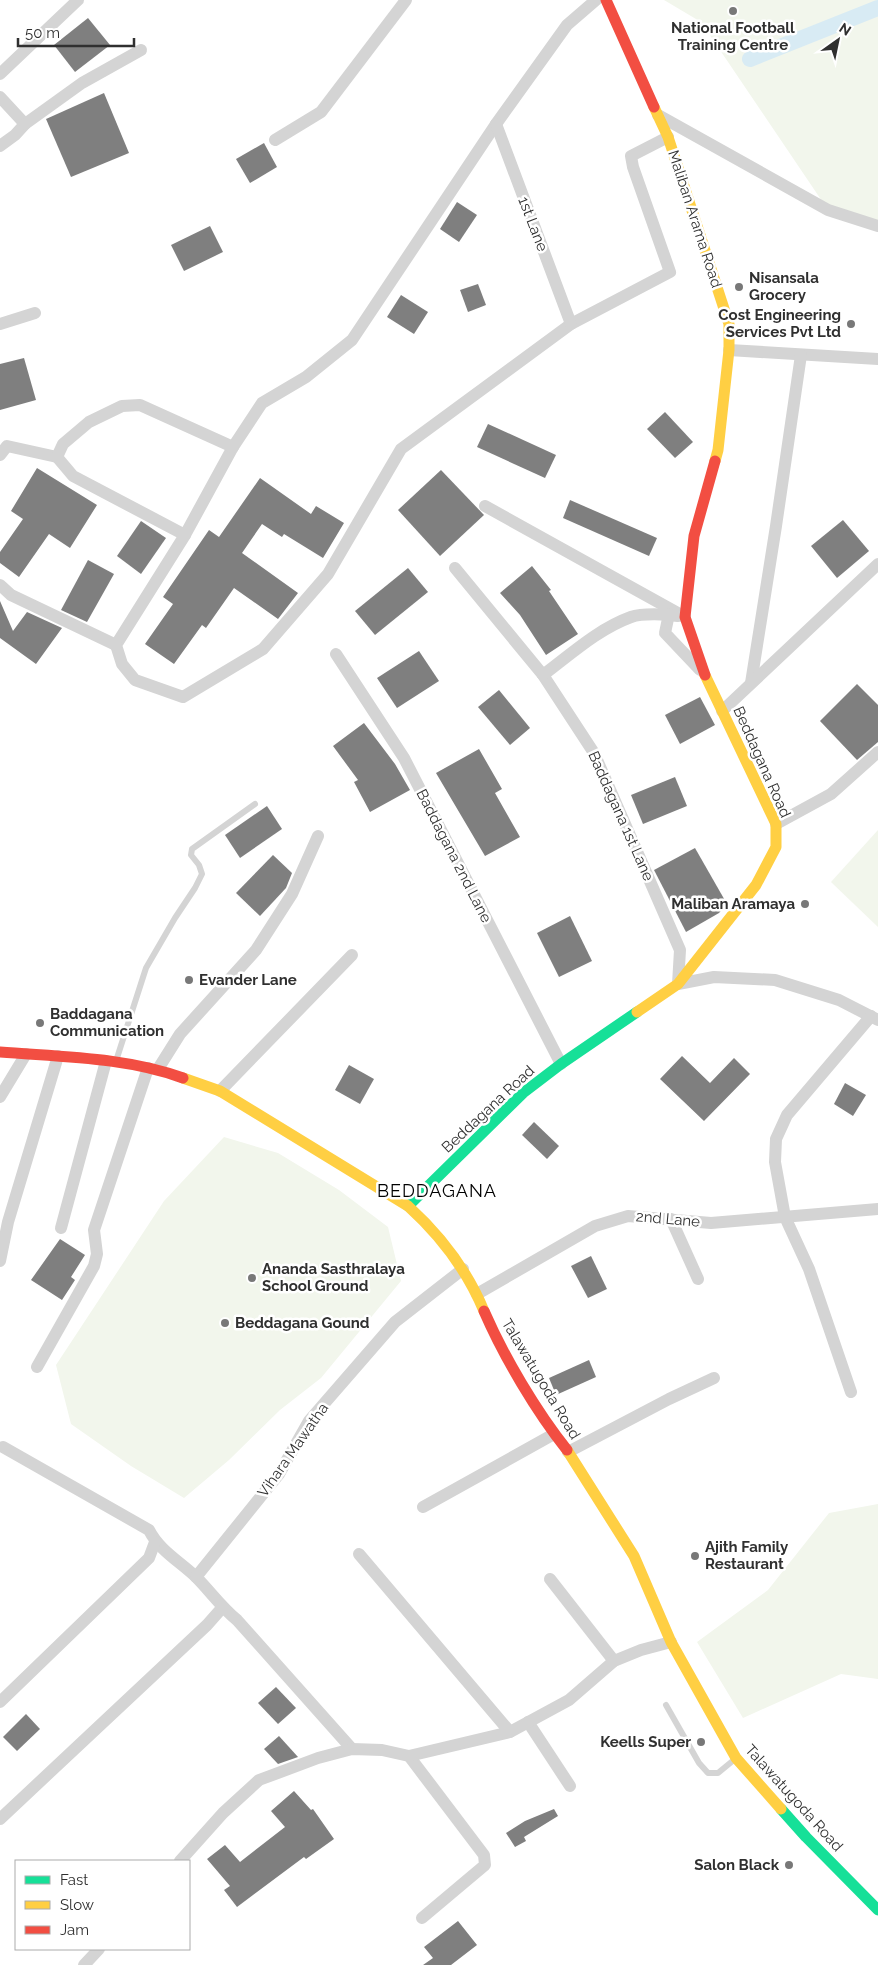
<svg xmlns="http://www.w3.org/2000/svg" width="878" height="1965" font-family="Raleway,sans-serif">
<rect width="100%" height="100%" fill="#fff"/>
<!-- green -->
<g fill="#f2f6ec">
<path d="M 664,0 L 878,0 L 878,226 L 828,210 L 701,22 Z"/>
<path d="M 878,830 L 878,927 L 831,882 Z"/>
<path d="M 224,1137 L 278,1153 L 339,1190 L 388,1227 L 401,1281 L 321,1378 L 280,1410 L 229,1460 L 184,1498 L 131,1466 L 71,1424 L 56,1365 L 164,1201 Z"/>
<path d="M 878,1504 L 878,1679 L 841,1674 L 743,1718 L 697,1642 L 768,1590 L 829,1513 Z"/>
</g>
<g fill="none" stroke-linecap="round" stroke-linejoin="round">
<!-- canal -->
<path stroke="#d8ebf4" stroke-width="16" d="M 750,59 L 878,8"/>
</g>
<!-- building -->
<g fill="#7f7f7f">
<path d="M 88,18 L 110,45 L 75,72 L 54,45 Z"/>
<path d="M 104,93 L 129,153 L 71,177 L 46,119 Z"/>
<path d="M 264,143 L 277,167 L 250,183 L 236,159 Z"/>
<path d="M 457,202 L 477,215 L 459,242 L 440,229 Z"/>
<path d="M 210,226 L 223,252 L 184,271 L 171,245 Z"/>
<path d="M 478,284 L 486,305 L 468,312 L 460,290 Z"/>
<path d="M 401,295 L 428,312 L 414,334 L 387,317 Z"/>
<path d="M 24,358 L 36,400 L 0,410 L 0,364 Z"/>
<path d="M 665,412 L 693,442 L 675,458 L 647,429 Z"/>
<path d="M 488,424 L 556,455 L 545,478 L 477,447 Z"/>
<path d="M 37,468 L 97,505 L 70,548 L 49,534 L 19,577 L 0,563 L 0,552 L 23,519 L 11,511 Z"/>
<path d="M 441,470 L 484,515 L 440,556 L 398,510 Z"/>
<path d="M 260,478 L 311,514 L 316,506 L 344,523 L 323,558 L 284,534 L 282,537 L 262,524 L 242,553 L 298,593 L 278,619 L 234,588 L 206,628 L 202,625 L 174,664 L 145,644 L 173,604 L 163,597 L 209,530 L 219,537 Z"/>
<path d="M 570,500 L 657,538 L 649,556 L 563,518 Z"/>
<path d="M 843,520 L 869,551 L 837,578 L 811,546 Z"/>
<path d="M 141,521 L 166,538 L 141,574 L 117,556 Z"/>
<path d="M 88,560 L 114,574 L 87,622 L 61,610 Z"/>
<path d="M 532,566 L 551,590 L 549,591 L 578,634 L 546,655 L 520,615 L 500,593 Z"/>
<path d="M 408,568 L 428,592 L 375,635 L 355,611 Z"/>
<path d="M 0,601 L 13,631 L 27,612 L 62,628 L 36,664 L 0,638 Z"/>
<path d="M 419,651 L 439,681 L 397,708 L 377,678 Z"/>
<path d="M 857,684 L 878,705 L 878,742 L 857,760 L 820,721 Z"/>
<path d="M 499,690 L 530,728 L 510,745 L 478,707 Z"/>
<path d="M 700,697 L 715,725 L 680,744 L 665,715 Z"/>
<path d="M 364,723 L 395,764 L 410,790 L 370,812 L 354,782 L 358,780 L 333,746 Z"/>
<path d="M 479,749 L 502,789 L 495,793 L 520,837 L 485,856 L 436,773 Z"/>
<path d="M 675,777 L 687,806 L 643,824 L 631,795 Z"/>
<path d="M 267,806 L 282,829 L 240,858 L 225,835 Z"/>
<path d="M 695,848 L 727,904 L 719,913 L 686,932 L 654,870 Z"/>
<path d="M 273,855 L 292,873 L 286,888 L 260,916 L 236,893 Z"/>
<path d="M 570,916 L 592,961 L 559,977 L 537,933 Z"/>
<path d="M 682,1056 L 710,1083 L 734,1058 L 750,1074 L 704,1121 L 660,1079 Z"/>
<path d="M 349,1065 L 374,1079 L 360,1104 L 335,1090 Z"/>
<path d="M 845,1083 L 866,1095 L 853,1116 L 834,1104 Z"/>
<path d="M 534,1122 L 559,1146 L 547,1159 L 522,1135 Z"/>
<path d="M 60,1239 L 85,1255 L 71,1277 L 75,1280 L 62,1300 L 31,1280 Z"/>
<path d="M 591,1256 L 607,1289 L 588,1298 L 571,1266 Z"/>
<path d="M 589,1360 L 596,1377 L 556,1395 L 549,1378 Z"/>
<path d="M 276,1687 L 296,1708 L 278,1724 L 258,1703 Z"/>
<path d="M 26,1714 L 40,1729 L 17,1751 L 3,1737 Z"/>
<path d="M 279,1736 L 298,1757 L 278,1764 L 264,1749 Z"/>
<path d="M 294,1791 L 311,1810 L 313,1809 L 334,1839 L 306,1859 L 304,1857 L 237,1907 L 224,1890 L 230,1886 L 207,1859 L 225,1845 L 240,1862 L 285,1827 L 271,1811 Z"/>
<path d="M 554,1809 L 558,1816 L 524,1837 L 526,1841 L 515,1847 L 506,1833 L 525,1821 Z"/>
<path d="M 458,1921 L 477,1945 L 451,1965 L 423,1965 L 433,1958 L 424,1947 Z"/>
</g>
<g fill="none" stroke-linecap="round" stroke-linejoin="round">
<!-- lane -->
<g stroke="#d4d4d4" stroke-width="6">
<path d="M 116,1061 L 146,968 L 175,918 L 195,888 L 202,874 L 199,865 L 191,855 L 192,849 L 255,804"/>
<path d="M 666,1705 L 699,1763 L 708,1773 L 718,1773 L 735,1759"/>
</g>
<!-- street -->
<g stroke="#d4d4d4" stroke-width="12">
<path d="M 596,0 L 567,25 L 496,124 L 352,340 L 306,377 L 262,403 L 233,447 L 185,535 L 116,645 L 122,664 L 135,680 L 183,697 L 263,649 L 328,574 L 401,449 L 571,324 L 670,272 L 633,167 L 631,156 L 668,137"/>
<path d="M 0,74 L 78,0"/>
<path d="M 0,97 L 25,124 L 15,135 L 0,146"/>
<path d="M 658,115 L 828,210 L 878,226"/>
<path d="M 25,124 L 82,83 L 141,50"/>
<path d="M 496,124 L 571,324"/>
<path d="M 275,140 L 321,112 L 406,0"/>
<path d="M 0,324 L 35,313"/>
<path d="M 729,350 L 878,359"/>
<path d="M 0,455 L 7,446 L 57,457"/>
<path d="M 485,506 L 685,617"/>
<path d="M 185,535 L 73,476 L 57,457 L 63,444 L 89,422 L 122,406 L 140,405 L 233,447"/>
<path d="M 455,568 L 543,675 L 594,753 L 680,950 L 678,984 L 714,977 L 775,980 L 839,1000 L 878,1020"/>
<path d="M 0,585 L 11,595 L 116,645"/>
<path d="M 669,614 L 665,633 L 700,670"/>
<path d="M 336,654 L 404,758 L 561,1064"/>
<path d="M 543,675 C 571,654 598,629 631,617 C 642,613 666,614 678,616"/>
<path d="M 751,683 L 776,526 L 801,355"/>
<path d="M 722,711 L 878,564"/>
<path d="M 776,824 L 831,794 L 878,752"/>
<path d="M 158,1069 L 180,1034 L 256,950 L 292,894 L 318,836"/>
<path d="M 220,1091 L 352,955"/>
<path d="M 0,1097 L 26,1054"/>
<path d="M 671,1219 L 698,1279"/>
<path d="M 61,1228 L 106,1061"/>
<path d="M 0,1261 L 8,1222 L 58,1056"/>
<path d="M 477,1294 L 595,1226 L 628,1216 L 711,1223 L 878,1209"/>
<path d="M 37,1367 L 94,1266 L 97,1254 L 94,1230 L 148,1068"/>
<path d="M 851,1392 L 809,1269 L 785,1217 L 775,1162 L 776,1139 L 787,1115 L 871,1016"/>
<path d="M 3,1447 L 149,1530 C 159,1550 179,1561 196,1577 C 210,1591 221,1607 237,1620 L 352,1749"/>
<path d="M 568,1452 L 669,1399 L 714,1378"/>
<path d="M 423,1507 L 554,1434"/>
<path d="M 359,1554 L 510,1732"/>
<path d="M 196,1577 L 279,1474 L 309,1421 L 395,1322 L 463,1269"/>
<path d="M 550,1579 L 614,1661"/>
<path d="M 0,1702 L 149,1558 L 155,1542"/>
<path d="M 528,1722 L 570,1786"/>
<path d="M 409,1756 L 484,1855 L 485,1865 L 422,1918"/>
<path d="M 0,1819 L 207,1625 L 222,1608"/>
<path d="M 180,1861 L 223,1813 L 259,1780 L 318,1758 L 352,1749 L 382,1750 L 409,1756 L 510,1732 L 569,1700 L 614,1661 L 641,1650 L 671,1642"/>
<path d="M 84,1965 L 99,1949"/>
</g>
<!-- fast -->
<g stroke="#16e098" stroke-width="11">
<path d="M 408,1206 L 523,1093 L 561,1064 L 637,1012"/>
<path d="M 781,1809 L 806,1837 L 878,1910"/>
</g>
<!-- slow -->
<g stroke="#ffcf43" stroke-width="11">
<path d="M 654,107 L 668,137 L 729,324 L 729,350 L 718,450 L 715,461"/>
<path d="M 637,1012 L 678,984 L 756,885 L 776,847 L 776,824 L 705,675"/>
<path d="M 183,1078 L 220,1091 L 408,1206 C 441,1236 467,1270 484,1311"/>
<path d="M 567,1450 L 634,1556 L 671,1642 L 736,1758 L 781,1809"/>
</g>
<!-- jam -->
<g stroke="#f24e42" stroke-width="11">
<path d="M 606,0 L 654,107"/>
<path d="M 705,675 L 685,617 L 694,536 L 715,461"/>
<path d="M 0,1052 C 61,1057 125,1057 183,1078"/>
<path d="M 484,1311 C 504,1357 536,1411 567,1450"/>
</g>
</g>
<!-- markers -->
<g fill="#787878" stroke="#fff" stroke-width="2">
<circle cx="733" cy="11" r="5"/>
<circle cx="739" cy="287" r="5"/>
<circle cx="851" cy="324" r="5"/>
<circle cx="805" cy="904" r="5"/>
<circle cx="189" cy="980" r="5"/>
<circle cx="40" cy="1023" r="5"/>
<circle cx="252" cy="1278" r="5"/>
<circle cx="225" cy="1323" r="5"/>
<circle cx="695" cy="1556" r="5"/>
<circle cx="701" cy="1742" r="5"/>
<circle cx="789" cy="1865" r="5"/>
</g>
<g text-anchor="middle" stroke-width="5" stroke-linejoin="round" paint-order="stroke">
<!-- poi labels -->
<g font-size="15" font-weight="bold" fill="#303030" stroke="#fff" text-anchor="start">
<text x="733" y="33" text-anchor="middle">National Football<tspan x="733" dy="17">Training Centre</tspan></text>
<text x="749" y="283">Nisansala<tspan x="749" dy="17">Grocery</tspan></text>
<text x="841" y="320" text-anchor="end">Cost Engineering<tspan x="841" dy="17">Services Pvt Ltd</tspan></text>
<text x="795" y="909" text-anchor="end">Maliban Aramaya</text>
<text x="199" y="985">Evander Lane</text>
<text x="50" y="1019">Baddagana<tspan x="50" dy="17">Communication</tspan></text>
<text x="262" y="1274">Ananda Sasthralaya<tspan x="262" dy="17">School Ground</tspan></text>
<text x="235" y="1328">Beddagana Gound</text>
<text x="705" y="1552">Ajith Family<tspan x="705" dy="17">Restaurant</tspan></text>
<text x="691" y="1747" text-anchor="end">Keells Super</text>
<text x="779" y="1870" text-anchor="end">Salon Black</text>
</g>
<!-- street labels -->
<g font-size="15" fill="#303030" stroke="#fff">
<text transform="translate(695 219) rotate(72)" y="5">Maliban Arama Road</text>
<text transform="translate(533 224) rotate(69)" y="5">1st Lane</text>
<text transform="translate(762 762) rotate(66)" y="5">Beddagana Road</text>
<text transform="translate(621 816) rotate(66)" y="5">Baddagana 1st Lane</text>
<text transform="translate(454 856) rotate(63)" y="5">Baddagana 2nd Lane</text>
<text transform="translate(488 1109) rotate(-43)" y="5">Beddagana Road</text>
<text transform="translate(668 1219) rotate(5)" y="5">2nd Lane</text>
<text transform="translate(541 1379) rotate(59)" y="5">Talawatugoda Road</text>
<text transform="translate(293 1450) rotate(-55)" y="5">Vihara Mawatha</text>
<text transform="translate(794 1798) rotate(48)" y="5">Talawatugoda Road</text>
</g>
<!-- quarter labels -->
<g font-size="18" letter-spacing="1" fill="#000" stroke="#fff">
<text x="437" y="1197">BEDDAGANA</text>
</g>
</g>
<!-- legend -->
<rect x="15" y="1860" width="175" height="90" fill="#ffffff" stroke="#acacac"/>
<rect x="25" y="1876" width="25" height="8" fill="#16e098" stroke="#acacac"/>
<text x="60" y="1885" font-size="15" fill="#303030">Fast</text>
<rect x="25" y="1901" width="25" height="8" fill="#ffcf43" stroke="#acacac"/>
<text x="60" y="1910" font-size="15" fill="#303030">Slow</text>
<rect x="25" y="1926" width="25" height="8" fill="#f24e42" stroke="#acacac"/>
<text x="60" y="1935" font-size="15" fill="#303030">Jam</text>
<!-- north arrow -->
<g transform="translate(838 40) rotate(33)" stroke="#ffffff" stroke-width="4" paint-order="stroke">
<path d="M0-4L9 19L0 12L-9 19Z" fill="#303030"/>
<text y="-8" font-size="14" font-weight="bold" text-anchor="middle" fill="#303030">N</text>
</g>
<!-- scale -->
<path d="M18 38v8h116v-8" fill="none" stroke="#303030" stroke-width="2.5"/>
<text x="25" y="38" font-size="15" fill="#303030" stroke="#ffffff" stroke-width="4" paint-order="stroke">50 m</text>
</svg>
